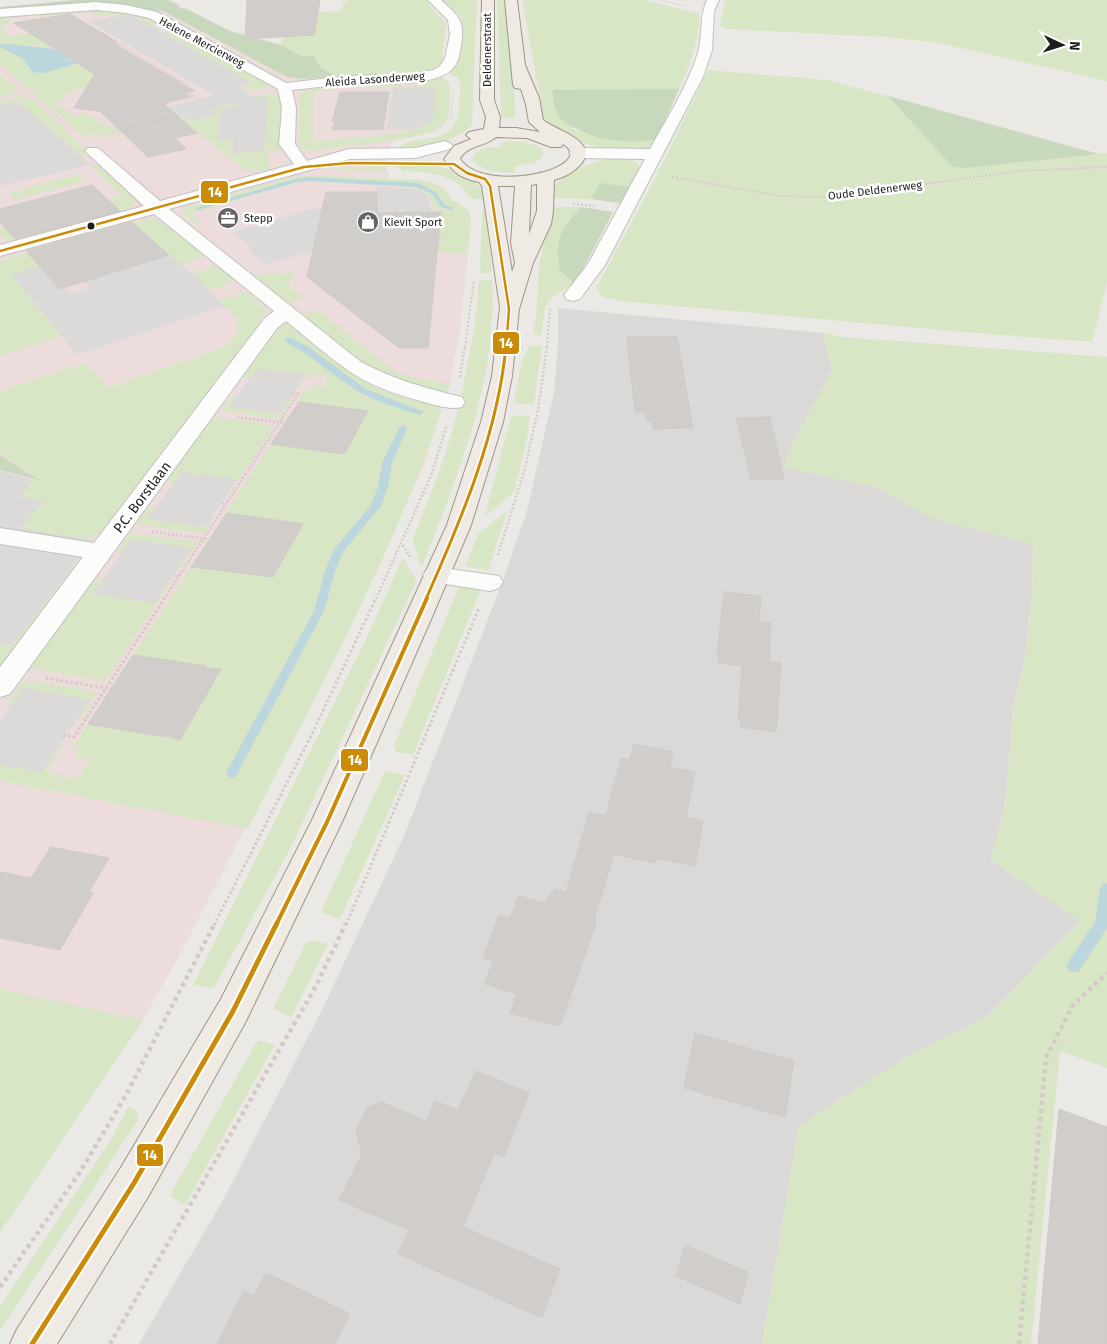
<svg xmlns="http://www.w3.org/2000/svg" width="1107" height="1344" font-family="'Fira Sans',sans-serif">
<rect width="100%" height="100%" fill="#ebe9e5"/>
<!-- residential -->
<path fill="#dad9d7" d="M 558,308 L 823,333 L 832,370 L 792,445 L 784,467 L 879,488 L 918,511 L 938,520 L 1033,543 L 1032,597 L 1024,664 L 1014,704 L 1005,806 L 991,860 L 1080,921 L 987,1017 L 906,1057 L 799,1126 L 762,1344 L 139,1344 L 223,1200 L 322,1010 L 404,836 L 502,583 L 527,511 L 554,392 L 558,344 Z"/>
<!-- commercial -->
<path fill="#ecdddc" d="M 86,2 L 163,11 L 207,35 L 287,77 L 300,79 L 429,72 L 441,77 L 450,84 L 448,118 L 444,126 L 434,132 L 395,141 L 388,147 L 386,167 L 391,179 L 423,180 L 434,183 L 446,190 L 453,201 L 456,201 L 470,212 L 471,223 L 460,331 L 449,388 L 423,467 L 386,548 L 299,724 L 184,947 L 143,1020 L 0,1232 L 0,10 Z"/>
<!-- grass -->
<g fill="#d8e6c6">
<path d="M 349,0 L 427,0 L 429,5 L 446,23 L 442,63 L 435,70 L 422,74 L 337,77 L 320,67 L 314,56 L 301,56 L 281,45 L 285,29 L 316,12 L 342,11 L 343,3 Z"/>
<path d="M 442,0 L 477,0 L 472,124 C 468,134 433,146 423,148 C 415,149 406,149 399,149 C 410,130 455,152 459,107 C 460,97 461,88 459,79 L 451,75 L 451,72 L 459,60 L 461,18 Z"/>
<path d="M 497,0 L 504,0 L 513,71 L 515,118 L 501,118 Z"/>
<path d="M 522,0 L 646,0 L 700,14 C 699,40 690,65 679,89 L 552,91 C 554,101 554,112 562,120 C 580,140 631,143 656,140 L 653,148 L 602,148 L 586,144 L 547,123 L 544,119 Z"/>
<path d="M 725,0 L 1107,0 L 1107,81 L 934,42 L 886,37 L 726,29 L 720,26 Z"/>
<path d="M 94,8 C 114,10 143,9 158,23 L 150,26 L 129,14 C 116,17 107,14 95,16 L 92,10 L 39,17 L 40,13 Z"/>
<path d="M 20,14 L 22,16 L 10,18 L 13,23 L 2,24 L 7,37 L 61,29 L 62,50 L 29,45 L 0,45 L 0,16 Z"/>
<path d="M 165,31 L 175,31 L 270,85 C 260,91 249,91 239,85 L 250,82 L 160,32 Z"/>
<path d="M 0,47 C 8,50 16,52 22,58 C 31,66 30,67 41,73 L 92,60 L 102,83 L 70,92 L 56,103 L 75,115 L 84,114 L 95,117 L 105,127 L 149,116 L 166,117 L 84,137 L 0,64 Z"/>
<path d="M 708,70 L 827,80 L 888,96 L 954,167 L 965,168 L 1107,153 L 1107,282 L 1092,342 L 962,332 L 620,301 L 603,297 L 596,288 L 656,177 Z"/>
<path d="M 0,74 L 19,91 L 0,97 Z"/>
<path d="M 440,76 L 450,84 C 449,94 451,108 448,118 C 440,144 333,144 307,152 L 299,148 L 299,95 C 313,83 391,76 404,87 L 344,87 L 313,93 L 314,142 L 398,133 L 423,127 L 435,87 L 419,87 L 419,81 Z"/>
<path d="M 272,94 L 281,96 L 282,98 L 281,151 L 268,152 L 269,163 L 271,165 L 270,169 L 267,170 L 247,172 L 182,120 L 101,139 L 97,136 L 183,116 L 192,121 L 218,113 L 212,109 L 236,102 L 232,153 L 265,151 L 267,97 L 253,97 Z"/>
<path d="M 19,96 L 33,99 L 88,152 L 82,157 L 17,101 L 0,106 L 0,101 Z"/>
<path d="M 508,141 C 521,141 532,142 542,149 L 543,156 L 534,163 L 515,166 L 515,173 L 490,171 L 474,163 L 473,158 C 478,147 490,147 501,147 L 502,142 Z"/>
<path d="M 607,159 C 619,158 634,156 641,168 L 630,187 L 600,184 L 591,199 L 554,198 C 547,176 590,163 607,159 Z"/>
<path d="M 90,165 L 104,166 L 139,199 L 137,203 L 128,209 L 7,242 L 0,233 L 0,229 L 122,196 Z"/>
<path d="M 427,165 C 448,167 481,174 484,199 L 472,199 L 460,185 L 443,176 L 422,172 L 404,171 L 398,168 L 398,166 Z"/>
<path d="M 385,166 L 387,171 L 381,172 L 317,169 Z"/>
<path d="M 78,174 L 85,181 L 15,200 L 9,193 Z"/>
<path d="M 311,175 L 422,180 C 438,184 444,187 453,201 L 456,201 L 470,212 L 471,223 L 468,253 L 439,253 L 442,233 L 438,232 C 435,210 437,192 410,187 L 302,181 L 191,214 L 203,226 L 196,225 L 182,212 L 186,207 L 296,176 Z"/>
<path d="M 555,207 L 581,207 C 559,232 554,238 560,271 L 575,284 C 543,302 545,299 542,336 L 533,333 C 538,312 537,289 539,267 C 542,246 548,227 555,207 Z"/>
<path d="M 484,208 L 486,209 L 492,273 L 480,273 L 482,214 Z"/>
<path d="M 149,218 C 172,221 187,240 204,254 L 202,257 L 181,265 L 146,234 L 12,274 L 62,336 L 0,356 L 0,261 Z"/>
<path d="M 213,267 L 220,267 L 233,279 L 230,283 L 210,290 L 192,274 Z"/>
<path d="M 293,272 L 291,283 L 286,284 L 303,298 L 294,301 L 282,300 L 255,275 Z"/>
<path d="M 479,280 L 492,280 C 498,379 458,476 422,566 L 420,566 L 413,540 L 443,461 L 453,429 L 462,393 L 475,324 Z"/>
<path d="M 248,292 L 266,310 L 254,334 L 102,532 L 90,538 L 82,539 L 21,528 L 43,500 L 19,497 L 33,480 L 38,479 L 0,453 L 0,391 L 85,363 L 109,387 L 209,353 L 229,344 L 238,330 L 235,316 L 219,300 Z"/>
<path d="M 318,310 L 395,372 L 409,377 L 449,384 L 445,395 L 378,376 L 301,315 Z"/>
<path d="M 284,322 L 288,322 L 308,335 L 351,373 L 380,387 L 439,404 L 441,412 C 392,557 317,693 248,829 L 0,781 L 0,765 L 42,772 L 61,744 L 64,744 L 46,772 L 78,779 L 90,760 L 74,757 L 79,750 L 72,748 L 88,724 L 164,737 L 168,731 L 181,733 L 178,739 L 180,740 L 220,669 L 218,668 L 215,674 L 202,672 L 206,666 L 133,655 L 191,567 L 258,576 L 261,572 L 273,573 L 271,578 L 272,578 L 303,524 L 226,513 L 271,444 L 331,452 L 333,448 L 344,454 L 368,411 L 364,414 L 356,409 L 298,402 L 305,389 L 312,390 L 314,386 L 322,387 L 328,377 L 308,375 L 298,389 L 297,389 L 306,374 L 257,369 L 248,380 L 243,376 Z"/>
<path d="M 823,333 L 843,337 L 1107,357 L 1107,1068 L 1060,1051 L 1031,1344 L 762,1344 L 799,1126 L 906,1057 L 987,1017 L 1080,921 L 991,860 L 1005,806 L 1014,704 L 1024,664 L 1032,597 L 1033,544 L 938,520 L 918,511 L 879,488 L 784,467 L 792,445 L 832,370 Z"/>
<path d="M 531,346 L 542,346 L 534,405 L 517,404 L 514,402 C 517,389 520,353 531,346 Z"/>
<path d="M 237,395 L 229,407 L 280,413 L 290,399 L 293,399 L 280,419 L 221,411 L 231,397 Z"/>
<path d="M 516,415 L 530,416 L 527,439 L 514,492 L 486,516 L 485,515 L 511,417 Z"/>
<path d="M 213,417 L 275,425 L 227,497 L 226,497 L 237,480 L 182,472 L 172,485 L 168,479 Z"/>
<path d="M 157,505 L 147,519 L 205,527 L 219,509 L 203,534 L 137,524 L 149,508 Z"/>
<path d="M 508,510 L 488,570 L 468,567 L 466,564 L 478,534 Z"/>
<path d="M 131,533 L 198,542 L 181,568 L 178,568 L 191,548 L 132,539 L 120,555 L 118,550 Z"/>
<path d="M 403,558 L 416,580 L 414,586 L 290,849 L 215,986 L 211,988 L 193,985 L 358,656 Z"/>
<path d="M 77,561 L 77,566 L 0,666 L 0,643 L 12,645 Z"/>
<path d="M 105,577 L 93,593 L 155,603 L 169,582 L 171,582 L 105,681 L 29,668 L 92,582 Z"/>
<path d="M 459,586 L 482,587 L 413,755 L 396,752 L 394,746 Z"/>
<path d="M 24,680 L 99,692 L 78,722 L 76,721 L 90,700 L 25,688 L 10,708 L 7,703 Z"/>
<path d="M 385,771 L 405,775 L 340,919 L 322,913 L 322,910 Z"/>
<path d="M 313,940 L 328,944 L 291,1017 L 274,1009 L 275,1005 L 306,943 Z"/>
<path d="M 0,989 L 143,1020 L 0,1232 Z"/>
<path d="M 257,1041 L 262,1041 L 275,1045 L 185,1205 L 170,1196 L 172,1191 Z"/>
<path d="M 128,1107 L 137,1111 L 138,1120 L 0,1331 L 0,1306 L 110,1141 Z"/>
</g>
<!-- forest -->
<g fill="#c7d8bc">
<path d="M 76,0 L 168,0 L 179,5 L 181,9 L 185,8 L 230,31 L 281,45 L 301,56 L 314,56 L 320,67 L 337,77 L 300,79 L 287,77 L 163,11 L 86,2 L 0,11 L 0,7 Z"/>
<path d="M 679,89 L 656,140 C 628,143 600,142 575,128 C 571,126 565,124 562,120 C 554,112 554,101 552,90 Z"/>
<path d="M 888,96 L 1099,154 L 965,168 L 953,167 Z"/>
<path d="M 600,183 L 630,187 L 620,203 L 591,199 Z"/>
<path d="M 581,207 L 613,212 L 575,284 L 560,271 C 554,238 559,232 581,207 Z"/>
<path d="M 0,455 L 39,480 L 0,470 Z"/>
</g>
<!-- parking -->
<g fill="#dbdad9">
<path d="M 129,14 L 251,82 L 238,86 L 253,97 L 267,97 L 265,151 L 232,153 L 233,140 L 218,141 L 221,108 L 235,107 L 235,103 L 212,109 L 218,113 L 192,121 L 167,108 L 214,95 L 88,21 Z"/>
<path d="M 393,87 L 435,87 L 433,119 L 428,124 L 411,130 L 386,130 Z"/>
<path d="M 17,101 L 82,157 L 90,165 L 0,186 L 0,106 Z"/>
<path d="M 375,187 L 410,188 L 423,192 L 428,197 L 432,212 L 378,212 Z"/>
<path d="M 355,206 L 442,233 L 439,251 L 311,252 L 265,264 L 249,250 L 252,248 L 233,232 L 308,210 Z"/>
<path d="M 169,255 L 192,274 L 225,306 L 77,355 L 11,274 L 40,266 L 70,294 L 88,288 L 89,286 L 84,281 Z"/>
<path d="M 257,369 L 306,374 L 281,413 L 229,407 Z"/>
<path d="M 0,471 L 33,480 L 20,497 L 44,500 L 21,528 L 93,540 L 12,645 L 0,643 Z"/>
<path d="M 182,472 L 237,479 L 205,527 L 147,519 Z"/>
<path d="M 132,539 L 191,548 L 155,603 L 93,594 Z"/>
<path d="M 24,688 L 90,700 L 42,772 L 0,765 L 0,722 Z"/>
</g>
<!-- water -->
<path fill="#bbd6dc" d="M 8,44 L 62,50 L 70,59 L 64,62 L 73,60 L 78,63 L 45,73 L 38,73 L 32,71 L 22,58 L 0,47 L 0,45 Z"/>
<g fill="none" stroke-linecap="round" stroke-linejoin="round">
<!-- stream -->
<g fill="#bbd6dc" fill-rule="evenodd">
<path d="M 308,177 L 418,183 L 436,192 L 445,205 L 454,208 L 451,210 L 441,207 L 432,194 L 417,187 L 308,181 L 297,182 L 198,210 L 195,208 L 295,179 Z"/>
<path d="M 286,338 L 292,338 L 310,348 L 366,389 L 424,412 L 420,415 L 417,414 C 397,408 377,402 359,392 C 334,377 313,356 286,342 Z"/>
<path d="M 403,425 L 407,428 L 392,463 L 388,487 L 381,506 L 343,552 L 335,571 L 324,611 L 236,776 L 232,778 L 228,776 L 226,773 L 314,611 L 325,571 L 333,551 L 371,505 L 378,487 L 382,463 L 399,428 Z"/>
<path d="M 1107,883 L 1107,928 L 1079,971 L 1074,972 L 1069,971 L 1067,966 L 1069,961 L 1095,922 L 1100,889 L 1102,885 Z"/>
</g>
</g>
<!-- building -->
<g fill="#d0cdca" stroke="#cecbc7">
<path d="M 247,0 L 320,0 L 314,35 L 245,39 Z"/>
<path d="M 70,14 L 117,42 L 113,43 L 195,91 L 185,93 L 190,96 L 163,103 L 197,133 L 175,138 L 186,149 L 148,157 L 100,111 L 74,108 L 95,74 L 14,23 Z"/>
<path d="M 340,92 L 389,92 L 383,129 L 332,130 L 335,122 L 332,122 Z"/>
<path d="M 92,185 L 120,211 L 15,239 L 0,222 L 0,209 Z"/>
<path d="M 326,192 L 376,192 L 378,213 L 441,212 L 428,348 L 399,348 L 307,277 Z"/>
<path d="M 132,222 L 169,255 L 60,289 L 26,251 Z"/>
<path d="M 627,337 L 677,337 L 693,428 L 653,429 L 652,421 L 647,421 L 645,412 L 635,412 Z"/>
<path d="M 299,402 L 368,411 L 344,454 L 271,444 Z"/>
<path d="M 770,417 L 784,479 L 751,479 L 736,418 Z"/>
<path d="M 227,513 L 303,524 L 273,577 L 191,567 Z"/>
<path d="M 724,592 L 761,596 L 759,622 L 771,623 L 769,662 L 781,663 L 776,732 L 740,727 L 741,720 L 738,719 L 742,666 L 719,663 L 719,657 L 717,656 Z"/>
<path d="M 133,655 L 206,666 L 205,668 L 221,669 L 180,740 L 166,735 L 165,737 L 88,724 Z"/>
<path d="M 634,744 L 673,752 L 670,767 L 695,772 L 686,817 L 703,821 L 695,866 L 656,858 L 655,863 L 614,854 L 595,917 L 595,926 L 560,1026 L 510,1013 L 517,994 L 485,984 L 493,961 L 483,958 L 499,915 L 510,918 L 519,896 L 544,903 L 555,889 L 566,892 L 589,812 L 606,816 L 621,758 L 630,760 Z"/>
<path d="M 51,847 L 109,858 L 89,892 L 93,893 L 60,950 L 0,938 L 0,872 L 31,878 Z"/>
<path d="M 695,1033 L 794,1061 L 785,1117 L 684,1088 Z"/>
<path d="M 476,1071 L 529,1093 L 504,1156 L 494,1153 L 463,1227 L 560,1269 L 542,1318 L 398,1254 L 409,1230 L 339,1200 L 362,1154 L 356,1131 L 367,1108 L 381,1102 L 426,1121 L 435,1101 L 458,1110 Z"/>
<path d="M 1059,1109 L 1107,1127 L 1107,1344 L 1038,1344 Z"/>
<path d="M 685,1245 L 748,1272 L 740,1304 L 676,1276 Z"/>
<path d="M 266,1273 L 350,1314 L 335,1344 L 217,1344 L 244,1291 L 254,1296 Z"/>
</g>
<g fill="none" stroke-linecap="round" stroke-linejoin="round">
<!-- minor casing -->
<g stroke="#c2c1c0" stroke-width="2">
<g id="minor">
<path d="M 428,0 L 441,0 C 459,17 465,20 461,46 C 459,56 458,66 449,72 C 425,88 374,82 346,84 C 328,86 310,88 292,90 L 296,108 L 295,144 L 307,161 L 349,149 L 415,148 L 445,141 L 450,143 L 453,146 L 450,149 L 415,158 L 350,159 L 169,209 L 361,362 C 395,380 425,388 462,397 L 465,402 L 462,407 C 449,410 436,405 424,402 C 398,395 368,385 346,369 C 325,354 306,337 286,321 L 278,327 L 10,694 L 0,697 L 0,667 L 83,557 L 0,544 L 0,528 L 94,543 L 264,319 L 274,311 L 154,214 L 0,256 L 0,245 L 144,206 L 88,154 L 85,151 L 88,148 L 98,148 L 160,201 L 294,164 L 279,144 L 282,108 L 278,89 L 149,18 L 126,13 L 96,10 L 0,17 L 0,9 L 96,2 L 126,5 L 157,12 L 286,83 L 347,76 L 412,74 L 433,70 L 440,66 L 445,58 L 450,35 L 448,20 Z"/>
<path d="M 707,0 L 719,0 L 714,11 L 712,50 L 703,77 L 605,265 L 580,299 L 573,301 L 566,299 L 564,295 L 588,264 L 645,159 L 577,158 L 572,156 L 569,153 L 572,150 L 577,148 L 650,149 C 667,118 687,87 698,53 C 703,35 699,17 707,0 Z"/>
<path d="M 436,567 L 499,576 L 503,582 L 499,588 L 490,591 L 427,581 L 423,575 L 427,569 Z"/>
</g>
</g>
<!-- major casing -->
<g stroke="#9f9584" stroke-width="2">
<path id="major" d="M 482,0 L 494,0 L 494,100 L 500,117 L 499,128 L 516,128 L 540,132 L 529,122 L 526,105 L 521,89 L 515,88 L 513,85 L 505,0 L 517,0 L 525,65 L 539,98 L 543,120 C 555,130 600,141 581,164 C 574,172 565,177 554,180 L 553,211 L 551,224 L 533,263 L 519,309 L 512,376 L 503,422 L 471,525 L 432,617 L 342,822 L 245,1023 L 148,1197 L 57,1344 L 10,1344 L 17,1329 L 120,1169 L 221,999 L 312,820 L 447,525 L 481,422 L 492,376 L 500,307 L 482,186 L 479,182 C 462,179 454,173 444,159 L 454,146 L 471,139 L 466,135 L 469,132 L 484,129 L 486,117 L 480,100 ZM 496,137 L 527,138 L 551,147 L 561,147 L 563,144 C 600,167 487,196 460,159 C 467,145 485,147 496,137 ZM 537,184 L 537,211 L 529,234 L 531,185 ZM 498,186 L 515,186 L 511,243 L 515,263 L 512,272 Z"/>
</g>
<!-- path-far4 -->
<g stroke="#d5c8c6" stroke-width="1" stroke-dasharray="1 1" stroke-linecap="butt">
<path d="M 660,0 L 685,6"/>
<path d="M 81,38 L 101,33 L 120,44"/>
<path d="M 123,43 L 120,44 L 181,81"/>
<path d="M 112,46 L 119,44"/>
<path d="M 0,68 L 76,133"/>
<path d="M 151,98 L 162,105 L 194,96 L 174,83 L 207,74"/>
<path d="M 0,99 L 27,91"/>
<path d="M 451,120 L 453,93"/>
<path d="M 110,132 L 180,115"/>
</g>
<!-- path-far3 -->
<g stroke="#d5c8c6" stroke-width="2" stroke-dasharray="2 2" stroke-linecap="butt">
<path d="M 672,177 L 781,196 L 818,197 L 854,194 L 1019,171 L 1107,167"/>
<path d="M 573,204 L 596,206"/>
<path d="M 465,347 L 474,280"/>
<path d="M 547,347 L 550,308"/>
</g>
<!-- path-far2 -->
<g stroke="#d5c8c6" stroke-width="2.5" stroke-dasharray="2 2" stroke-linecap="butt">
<path d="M 460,377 L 465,346"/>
<path d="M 237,417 L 284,423"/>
<path d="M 222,503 L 227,503"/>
<path d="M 152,532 L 208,539"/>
<path d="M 403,545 L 410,557"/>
<path d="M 498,555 L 525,468 L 538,410 L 547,346"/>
<path d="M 173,575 L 180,576"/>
<path d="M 164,599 L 298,394 L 290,393"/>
<path d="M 376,599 L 432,473 L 446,427"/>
</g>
<!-- path-far1 -->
<g stroke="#d5c8c6" stroke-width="3" stroke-dasharray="2.5 2.5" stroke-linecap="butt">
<path d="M 46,678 L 111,689"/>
<path d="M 63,735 L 74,737 L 165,598"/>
<path d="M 214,925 L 313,732 L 376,598"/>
<path d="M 346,925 L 479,608"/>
</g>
<!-- path -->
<g stroke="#d5c8c6" stroke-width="4.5" stroke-dasharray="4 4" stroke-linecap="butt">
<path d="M 0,1287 L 80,1172 L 126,1095 L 215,923"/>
<path d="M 110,1344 L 316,986 L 346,923"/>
<path d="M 1019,1344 L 1046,1058 L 1073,1005 L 1107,973"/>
</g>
<!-- minor -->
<use href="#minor" fill="#fcfcfb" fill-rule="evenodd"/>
<!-- major -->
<use href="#major" fill="#efeae4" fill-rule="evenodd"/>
<!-- bus-1-far3 casing -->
<g stroke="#fff" stroke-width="5">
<path id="bus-1-far3" d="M 0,251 L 304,167 L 349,163 L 454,164 L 467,173 L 485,179 L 490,186 L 509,309 L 506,347"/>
</g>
<!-- bus-1-far2 casing -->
<g stroke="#fff" stroke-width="6">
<path id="bus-1-far2" d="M 426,599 C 461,520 498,433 506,346"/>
</g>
<!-- bus-1-far1 casing -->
<g stroke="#fff" stroke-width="8">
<path id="bus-1-far1" d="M 276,925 L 327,822 L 427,598"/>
</g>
<!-- bus-1 casing -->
<g stroke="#fff" stroke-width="9">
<path id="bus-1" d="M 32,1344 L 134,1183 L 233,1011 L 277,923"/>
</g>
<!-- bus-1-far3 -->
<use href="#bus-1-far3" stroke="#cb8b06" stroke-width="2.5"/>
<!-- bus-1-far2 -->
<use href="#bus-1-far2" stroke="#cb8b06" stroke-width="3"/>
<!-- bus-1-far1 -->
<use href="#bus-1-far1" stroke="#cb8b06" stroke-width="4"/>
<!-- bus-1 -->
<use href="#bus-1" stroke="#cb8b06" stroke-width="5"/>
</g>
<!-- icons -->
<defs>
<g id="office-disc" transform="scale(1.125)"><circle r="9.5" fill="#656463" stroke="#fff"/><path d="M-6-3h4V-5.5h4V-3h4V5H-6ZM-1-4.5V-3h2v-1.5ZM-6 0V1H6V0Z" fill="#fff"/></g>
<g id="shop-disc" transform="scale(1.125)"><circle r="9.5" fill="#656463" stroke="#fff"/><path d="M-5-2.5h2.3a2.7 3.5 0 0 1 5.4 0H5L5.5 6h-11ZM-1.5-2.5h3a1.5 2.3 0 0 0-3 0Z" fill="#fff"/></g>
</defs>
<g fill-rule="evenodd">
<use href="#office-disc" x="228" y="218"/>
<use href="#shop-disc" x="368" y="222"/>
</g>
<!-- markers -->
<circle fill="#1d1d1d" stroke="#fff" stroke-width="2" cx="91" cy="226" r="4.5"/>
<g text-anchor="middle" stroke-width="5" stroke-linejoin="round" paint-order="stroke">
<!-- far-street labels -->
<g font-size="11" fill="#1d1d1d" stroke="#fff">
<text transform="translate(202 42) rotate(28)" y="4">Helene Mercierweg</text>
<text transform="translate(487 50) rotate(-90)" y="4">Deldenerstraat</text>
<text transform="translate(375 79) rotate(-4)" y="4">Aleida Lasonderweg</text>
<text transform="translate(875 190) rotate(-7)" y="4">Oude Deldenerweg</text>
</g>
<!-- far-poi labels -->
<g font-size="11" fill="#1d1d1d" stroke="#fff" text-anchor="start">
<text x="244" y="222">Stepp</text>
<text x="384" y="226">Kievit Sport</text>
</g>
<!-- street labels -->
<g font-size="14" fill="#1d1d1d" stroke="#fff">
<text transform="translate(142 497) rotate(-53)" y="5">P.C. Borstlaan</text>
</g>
</g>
<g stroke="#fff" stroke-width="2">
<rect x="200" y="180" width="29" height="24" rx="5" fill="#cb8b06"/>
<rect x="492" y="331" width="28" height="24" rx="5" fill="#cb8b06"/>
<rect x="340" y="748" width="29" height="24" rx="5" fill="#cb8b06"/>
<rect x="136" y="1143" width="28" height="24" rx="5" fill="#cb8b06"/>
</g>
<g font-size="14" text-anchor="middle" font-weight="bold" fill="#fff">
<text x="215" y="197">14</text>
<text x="506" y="348">14</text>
<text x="355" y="765">14</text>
<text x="150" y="1160">14</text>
</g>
<!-- north arrow -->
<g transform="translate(1062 45) rotate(94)" stroke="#ffffff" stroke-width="4" paint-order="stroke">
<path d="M0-4L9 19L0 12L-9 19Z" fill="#1d1d1d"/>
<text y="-8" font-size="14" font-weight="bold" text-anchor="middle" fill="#1d1d1d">N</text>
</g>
</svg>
